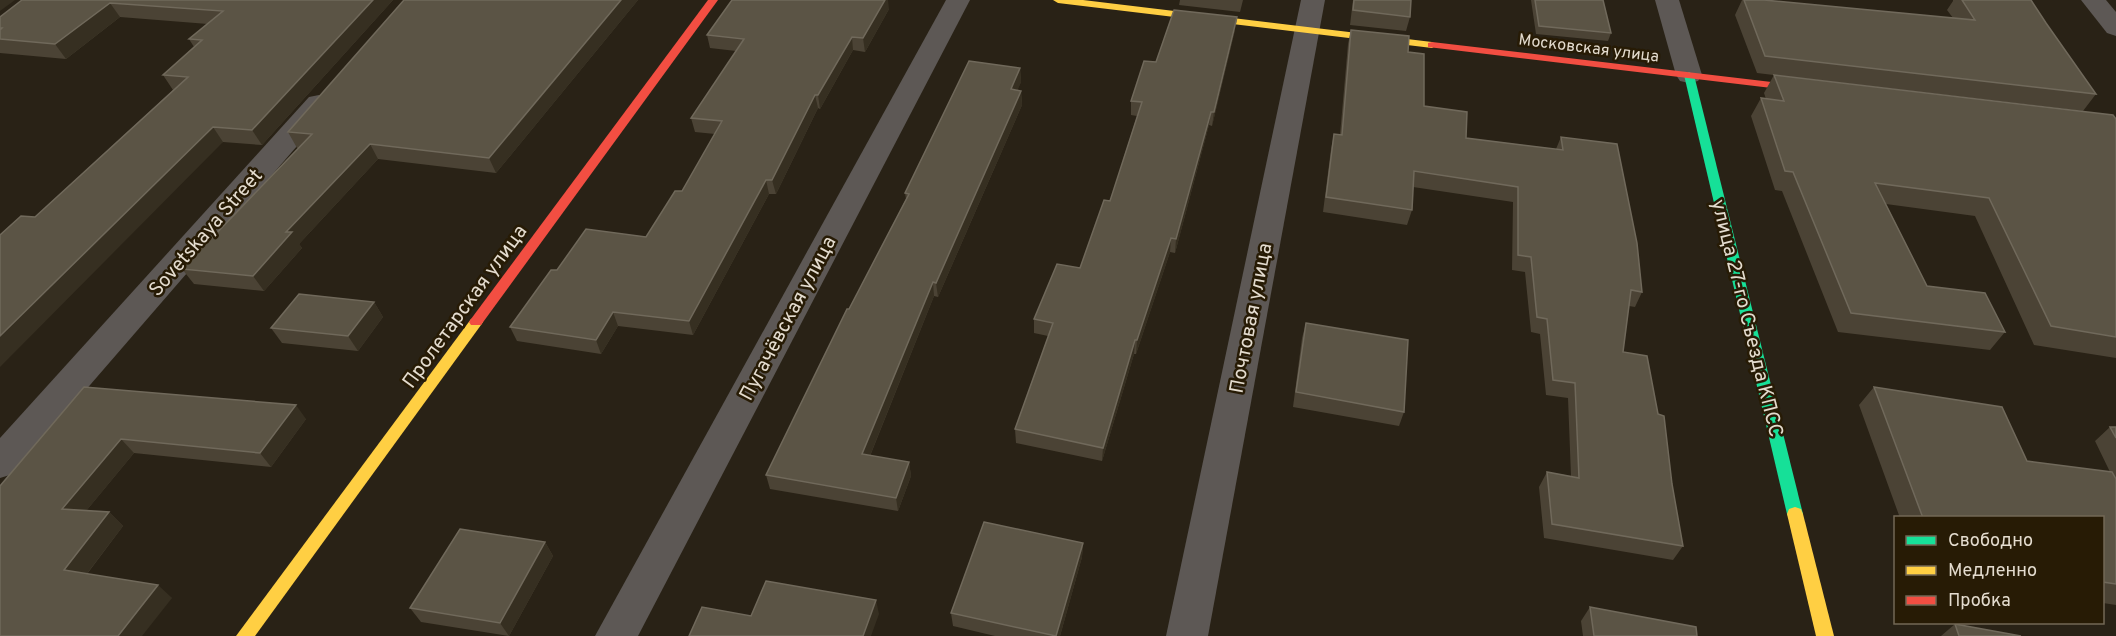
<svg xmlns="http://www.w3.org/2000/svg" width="2116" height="636" font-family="Overpass,sans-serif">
<rect width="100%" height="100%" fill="#292216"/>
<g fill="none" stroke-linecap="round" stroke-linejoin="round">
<!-- street -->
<g fill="#5d5855" fill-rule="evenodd">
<path d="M 946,0 L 970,0 L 638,636 L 595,636 Z"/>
<path d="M 1301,0 L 1325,0 L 1208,636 L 1166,636 Z"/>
<path d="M 1655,0 L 1679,0 L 1702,75 L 1698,81 L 1689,83 L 1680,81 L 1676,75 Z"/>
<path d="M 2081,0 L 2106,0 L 2116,12 L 2116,36 L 2107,33 Z"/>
<path d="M 319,95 L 329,97 L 333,103 L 329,109 L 13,474 L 0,478 L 0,438 L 309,97 Z"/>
</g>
<!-- fast -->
<path fill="#16e098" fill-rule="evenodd" d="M 1689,72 L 1694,75 L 1803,514 L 1801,519 L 1795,521 L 1789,519 L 1787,514 L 1684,75 Z"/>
<!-- slow -->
<g fill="#ffcf43" fill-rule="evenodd">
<path d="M 1053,0 L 1083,0 L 1432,42 L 1437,45 L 1432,48 L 1058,3 Z"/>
<path d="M 476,317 L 483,322 L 481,325 L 255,636 L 236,636 L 471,319 Z"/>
<path d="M 1795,507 L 1801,509 L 1803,514 L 1834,636 L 1816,636 L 1787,514 L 1789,509 Z"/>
</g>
<!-- jam -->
<g fill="#f24e42" fill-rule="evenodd">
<path d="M 708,0 L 718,0 L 481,325 L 471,325 L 469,322 L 471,319 Z"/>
<path d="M 1432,42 L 1813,87 L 1818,90 L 1813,93 L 1428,47 L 1428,43 Z"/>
</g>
</g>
<!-- wall -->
<g fill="#4b4335">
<path d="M 22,0 L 393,0 L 262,145 L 223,142 L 35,217 L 173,90 L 163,75 L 194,47 L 189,39 L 208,24 L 120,17 L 66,59 L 0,53 L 0,17 Z"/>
<path d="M 404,0 L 638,0 L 496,173 L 378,159 L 299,244 L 302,248 L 264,291 L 194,284 L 182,269 L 299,148 L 297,148 L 288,132 Z"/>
<path d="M 1180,0 L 1243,0 L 1240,12 L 1179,5 Z"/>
<path d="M 1353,0 L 1411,0 L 1410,17 L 1406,31 L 1350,25 Z"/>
<path d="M 1531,0 L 1603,0 L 1611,33 L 1608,41 L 1536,34 Z"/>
<path d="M 1742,0 L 1764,0 L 1953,18 L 1947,10 L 1953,1 L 1953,0 L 2031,0 L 2046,23 L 2096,94 L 2083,111 L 1757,73 L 1735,15 Z"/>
<path d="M 889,9 L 865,52 L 853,50 L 820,109 L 818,108 L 776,194 L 769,194 L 693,335 L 618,326 L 601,354 L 517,341 L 510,327 L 557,270 L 646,237 L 682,191 L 715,134 L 695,132 L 691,118 L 736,51 L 710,48 L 707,35 Z"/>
<path d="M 1235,30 L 1212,126 L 1209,125 L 1175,253 L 1170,252 L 1136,354 L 1134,354 L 1102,461 L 1016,443 L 1015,429 L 1048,336 L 1034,333 L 1034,319 L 1080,268 L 1110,201 L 1137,116 L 1131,115 L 1131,101 Z"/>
<path d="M 1351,30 L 1408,52 L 1424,106 L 1466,138 L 1556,149 L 1561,137 L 1642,292 L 1635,307 L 1629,306 L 1623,352 L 1672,484 L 1683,546 L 1673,560 L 1544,538 L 1539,487 L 1547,472 L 1571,476 L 1568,398 L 1546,395 L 1540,334 L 1531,332 L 1525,272 L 1512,270 L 1513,202 L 1413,187 L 1412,210 L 1407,225 L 1323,212 L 1331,149 L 1334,134 L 1340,135 L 1348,44 Z"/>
<path d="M 1020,68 L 1021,82 L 1017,90 L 1021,91 L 1022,105 L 938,297 L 934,296 L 870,456 L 909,462 L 911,476 L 898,511 L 770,489 L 766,475 L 849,309 L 906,199 L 905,193 Z"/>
<path d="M 1774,75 L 2116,119 L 2116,358 L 2034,345 L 1975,216 L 1886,204 L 1927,286 L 2005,332 L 1990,350 L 1838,332 L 1782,191 L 1775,190 L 1751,116 L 1761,98 L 1766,99 L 1764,93 Z"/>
<path d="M 374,302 L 383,317 L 358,351 L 282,343 L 271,328 Z"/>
<path d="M 1306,323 L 1404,412 L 1399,426 L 1293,407 L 1302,338 Z"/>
<path d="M 84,387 L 306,419 L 271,467 L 134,453 L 86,511 L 109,512 L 123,526 L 87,574 L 172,598 L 0,636 Z"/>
<path d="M 1874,387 L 2027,461 L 2110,472 L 2095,441 L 2110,427 L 2116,427 L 2116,605 L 2103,603 L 2103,518 L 1900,518 L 1859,405 Z"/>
<path d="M 545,542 L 553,556 L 509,636 L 421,622 L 410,608 Z"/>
<path d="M 1083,543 L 1082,557 L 1060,636 L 995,636 L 953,626 L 951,613 Z"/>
<path d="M 1590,607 L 1697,636 L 1583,636 L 1581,621 Z"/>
<path d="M 1955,624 L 2021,636 L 1941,636 Z"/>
</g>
<!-- shaded-wall -->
<g fill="#362f21">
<path d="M 0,0 L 15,0 L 0,11 Z"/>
<path d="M 373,0 L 393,0 L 262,145 L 252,130 Z"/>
<path d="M 621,0 L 638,0 L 496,173 L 489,158 Z"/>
<path d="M 885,0 L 888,0 L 889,9 L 865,52 L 863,38 Z"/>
<path d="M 110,3 L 120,17 L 66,59 L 55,44 Z"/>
<path d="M 1237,17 L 1235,30 L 1212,126 L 1214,112 Z"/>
<path d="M 852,37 L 853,50 L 820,109 L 818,95 Z"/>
<path d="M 1020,68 L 1021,82 L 1012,103 L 1011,89 Z"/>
<path d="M 1021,91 L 1022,105 L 938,297 L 936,283 Z"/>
<path d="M 815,95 L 818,108 L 776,194 L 772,180 Z"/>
<path d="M 1211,112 L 1209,125 L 1175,253 L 1176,239 Z"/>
<path d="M 213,127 L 223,142 L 0,367 L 0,336 Z"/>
<path d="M 370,144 L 378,159 L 299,244 L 302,248 L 264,291 L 253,276 L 286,232 Z"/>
<path d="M 766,180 L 769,194 L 693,335 L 689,321 Z"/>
<path d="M 1171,238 L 1170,252 L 1136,354 L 1137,340 Z"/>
<path d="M 933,282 L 934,296 L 865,468 L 862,454 Z"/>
<path d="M 374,302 L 383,317 L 358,351 L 348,336 Z"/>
<path d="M 613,312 L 618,326 L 601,354 L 596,340 Z"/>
<path d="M 1135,340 L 1134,354 L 1102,461 L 1103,448 Z"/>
<path d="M 296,405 L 306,419 L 271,467 L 260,453 Z"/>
<path d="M 121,439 L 134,453 L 77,522 L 62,509 Z"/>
<path d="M 909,462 L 911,476 L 898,511 L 896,498 Z"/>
<path d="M 109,512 L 123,526 L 79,584 L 64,570 Z"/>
<path d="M 545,542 L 553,556 L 509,636 L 500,623 Z"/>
<path d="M 1083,543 L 1082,557 L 1060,636 L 1056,636 Z"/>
<path d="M 158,585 L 172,598 L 142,636 L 118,636 Z"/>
<path d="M 876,600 L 879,614 L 871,636 L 863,636 Z"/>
</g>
<!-- building -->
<g fill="#5b5445" stroke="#70695b" stroke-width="1.5">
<path d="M 22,0 L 373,0 L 252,130 L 213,127 L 0,336 L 0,235 L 21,216 L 35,217 L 188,77 L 163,75 L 202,40 L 189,39 L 223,11 L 110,3 L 55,44 L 0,39 L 0,30 L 2,28 L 0,28 L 0,17 Z"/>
<path d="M 404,0 L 621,0 L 489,158 L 370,144 L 286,232 L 292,232 L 253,276 L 182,269 L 312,134 L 288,132 Z"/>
<path d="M 732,0 L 885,0 L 863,38 L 852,37 L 818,95 L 815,95 L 772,180 L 766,180 L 689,321 L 613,312 L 596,340 L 510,327 L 551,270 L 557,270 L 586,229 L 646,237 L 675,191 L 682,191 L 722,121 L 691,118 L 744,39 L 707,35 Z"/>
<path d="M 1354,0 L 1411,0 L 1410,17 L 1353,10 Z"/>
<path d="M 1535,0 L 1603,0 L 1611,33 L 1539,26 Z"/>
<path d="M 1744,0 L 1764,0 L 1975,20 L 1962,0 L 2031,0 L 2046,23 L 2096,94 L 1765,56 Z"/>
<path d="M 1174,10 L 1237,17 L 1214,112 L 1211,112 L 1176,239 L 1171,238 L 1137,340 L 1135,340 L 1103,448 L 1015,429 L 1053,323 L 1034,319 L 1057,264 L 1080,268 L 1104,200 L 1110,201 L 1142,102 L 1131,101 L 1144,61 L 1156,62 Z"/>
<path d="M 1351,30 L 1409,36 L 1408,52 L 1424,54 L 1424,106 L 1467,112 L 1466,138 L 1563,150 L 1561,137 L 1617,144 L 1637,243 L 1642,292 L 1631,290 L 1623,352 L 1647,356 L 1658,414 L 1664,416 L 1672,484 L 1683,546 L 1552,524 L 1547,472 L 1579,478 L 1575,383 L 1553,380 L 1547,319 L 1537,317 L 1531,257 L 1518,255 L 1518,187 L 1414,171 L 1412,210 L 1326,197 L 1334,134 L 1342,135 Z"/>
<path d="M 969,61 L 1020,68 L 1011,89 L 1021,91 L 936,283 L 933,282 L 862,454 L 909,462 L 896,498 L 766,475 L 847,309 L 849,309 L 909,194 L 905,193 Z"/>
<path d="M 1774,75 L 2113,115 L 2116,119 L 2116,337 L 2051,326 L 1989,198 L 1875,183 L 1927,286 L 1985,293 L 2005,332 L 1851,313 L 1793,172 L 1785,171 L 1761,98 L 1784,101 Z"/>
<path d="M 299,294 L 374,302 L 348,336 L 271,328 Z"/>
<path d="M 1306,323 L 1408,340 L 1404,412 L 1296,392 Z"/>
<path d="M 84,387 L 296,405 L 260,453 L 121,439 L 62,509 L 109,512 L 64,570 L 158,585 L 118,636 L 0,636 L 0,486 Z"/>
<path d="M 1874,387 L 2002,407 L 2027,461 L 2112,472 L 2116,479 L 2116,584 L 2103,582 L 2103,518 L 1923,518 Z"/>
<path d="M 2110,427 L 2116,427 L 2116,438 Z"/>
<path d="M 984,522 L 1083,543 L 1056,636 L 951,613 Z"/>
<path d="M 460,529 L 545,542 L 500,623 L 410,608 Z"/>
<path d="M 766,581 L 876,600 L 863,636 L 689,636 L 702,607 L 751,616 Z"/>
<path d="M 1590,607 L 1696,627 L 1697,636 L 1594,636 Z"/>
<path d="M 1955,624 L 2021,636 L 1959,636 Z"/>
</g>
<g text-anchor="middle" stroke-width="5" stroke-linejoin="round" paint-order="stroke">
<!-- far-street labels -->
<g font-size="16" fill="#e4dccf" stroke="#271b05">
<text transform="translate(1589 47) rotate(7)" y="6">Московская улица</text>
</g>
<!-- street labels -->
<g font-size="20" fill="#e4dccf" stroke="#271b05">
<text transform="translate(205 232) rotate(-49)" y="7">Sovetskaya Street</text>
<text transform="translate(464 306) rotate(-54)" y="7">Пролетарская улица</text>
<text transform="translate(787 318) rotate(-62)" y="7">Пугачёвская улица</text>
<text transform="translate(1250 318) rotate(-79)" y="7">Почтовая улица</text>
<text transform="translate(1748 318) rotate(76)" y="7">улица 27-го Съезда КПСС</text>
</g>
</g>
<!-- legend -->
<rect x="1894" y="516" width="210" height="108" fill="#271b05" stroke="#736856" stroke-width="1.5"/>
<rect x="1906" y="536" width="30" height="9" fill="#16e098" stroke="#736856" stroke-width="1.5"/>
<text x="1948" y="546" font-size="18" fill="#e4dccf">Свободно</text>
<rect x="1906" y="566" width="30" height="9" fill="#ffcf43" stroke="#736856" stroke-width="1.5"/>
<text x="1948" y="576" font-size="18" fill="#e4dccf">Медленно</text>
<rect x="1906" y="596" width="30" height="9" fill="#f24e42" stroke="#736856" stroke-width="1.5"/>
<text x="1948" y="606" font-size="18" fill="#e4dccf">Пробка</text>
</svg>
